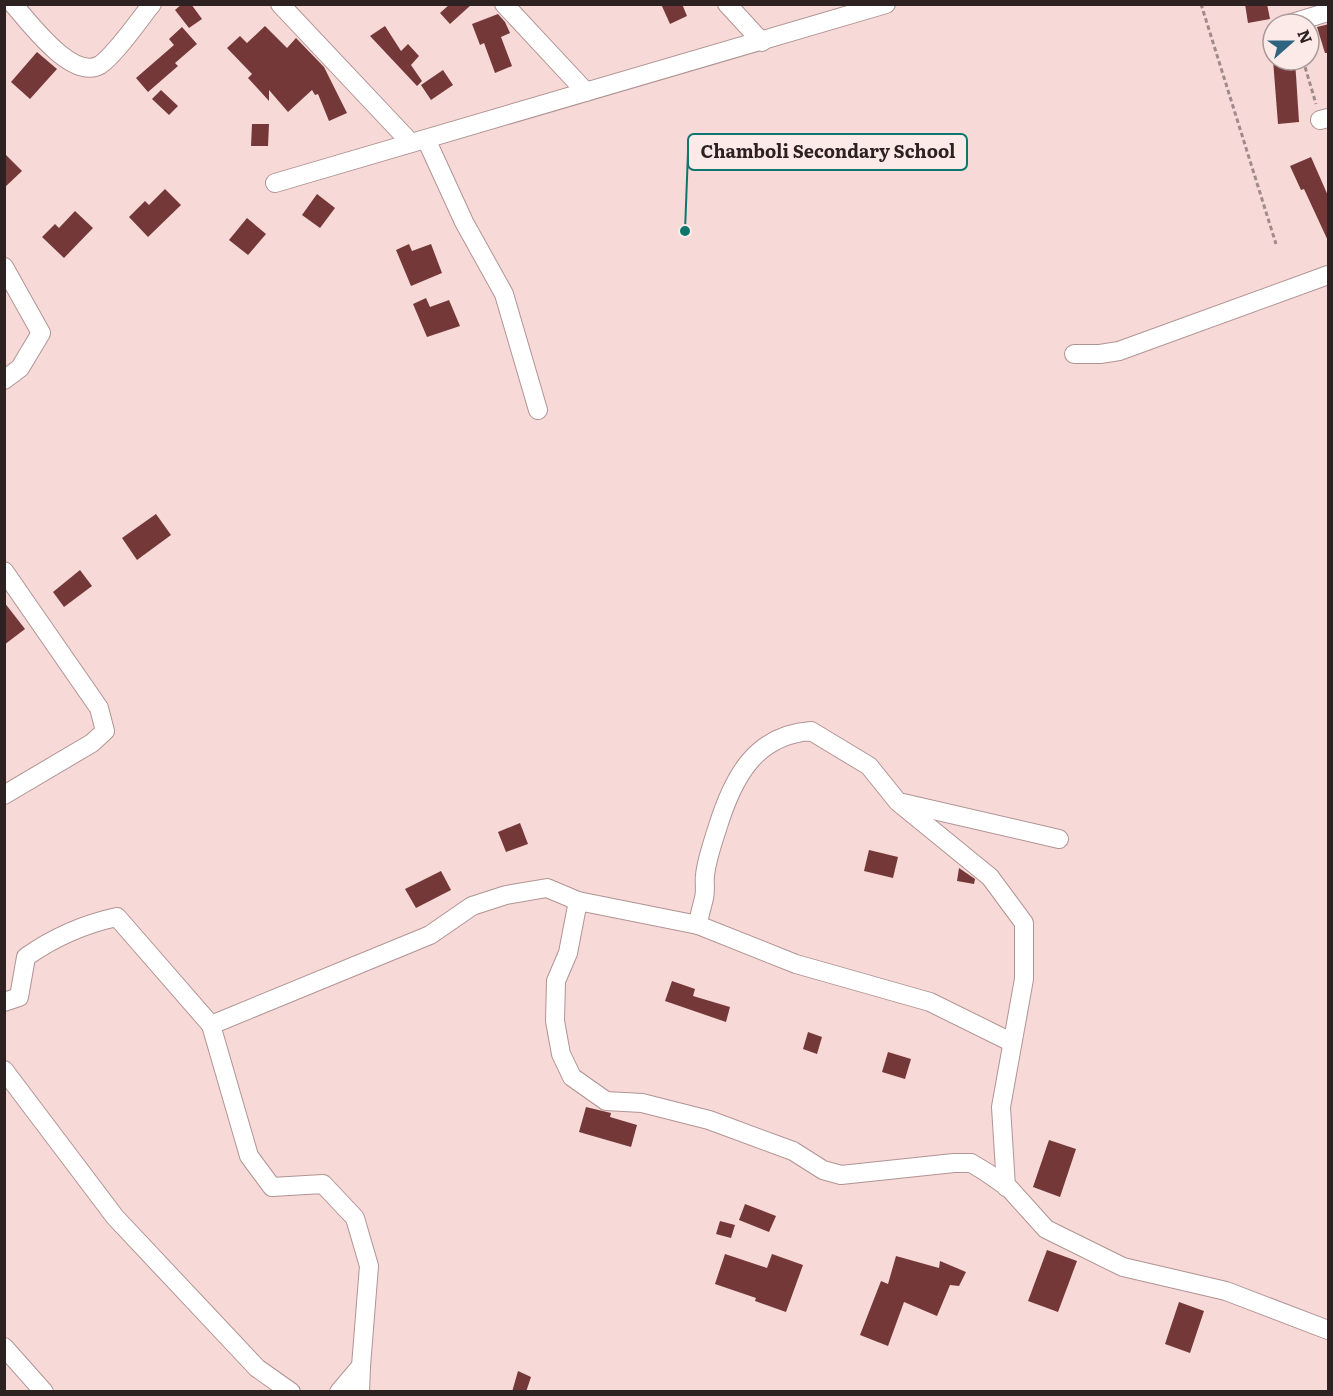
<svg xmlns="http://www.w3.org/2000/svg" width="1333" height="1396" font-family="Literata,serif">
<rect width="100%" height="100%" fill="#f7d9d8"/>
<!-- building -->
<g fill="#743838">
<path d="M 182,4 L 191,4 L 202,19 L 189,28 L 175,10 Z"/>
<path d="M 450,4 L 472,4 L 450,24 L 440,13 Z"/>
<path d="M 661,4 L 682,4 L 687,16 L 670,24 Z"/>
<path d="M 1245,4 L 1267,4 L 1270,19 L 1248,23 Z"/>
<path d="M 498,14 L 505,22 L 510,33 L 501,37 L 512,66 L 495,73 L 484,43 L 480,45 L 472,24 Z"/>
<path d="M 1329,24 L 1329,53 L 1325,53 L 1317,27 Z"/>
<path d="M 265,26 L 287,48 L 296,38 L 324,67 L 347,113 L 329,121 L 318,94 L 315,95 L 312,90 L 288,112 L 269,90 L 269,101 L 248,78 L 252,74 L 227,48 L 240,36 L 247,43 Z"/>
<path d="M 385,26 L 401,51 L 408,44 L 419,56 L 411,65 L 422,81 L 417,86 L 370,36 Z"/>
<path d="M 182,27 L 197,44 L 175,63 L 178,66 L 148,92 L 136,78 L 174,45 L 169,39 Z"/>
<path d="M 37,52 L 57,69 L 30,99 L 11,82 Z"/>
<path d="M 1273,60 L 1295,60 L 1299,122 L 1278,124 Z"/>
<path d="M 443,70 L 453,85 L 431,100 L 421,85 Z"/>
<path d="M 161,90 L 178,106 L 169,115 L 152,99 Z"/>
<path d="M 252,124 L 269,124 L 268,146 L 251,146 Z"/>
<path d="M 4,153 L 22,171 L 4,188 Z"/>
<path d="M 1311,157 L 1329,198 L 1329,243 L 1304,189 L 1301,190 L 1290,166 Z"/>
<path d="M 165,189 L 181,205 L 148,237 L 129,217 L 145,201 L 149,205 Z"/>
<path d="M 317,194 L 335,208 L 320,228 L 302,215 Z"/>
<path d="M 75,211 L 93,228 L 64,258 L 42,237 L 55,224 L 59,228 Z"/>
<path d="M 247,218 L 266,234 L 248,255 L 229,240 Z"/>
<path d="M 409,244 L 412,251 L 431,244 L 442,273 L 411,286 L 396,250 Z"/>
<path d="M 426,298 L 430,307 L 449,300 L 460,326 L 427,337 L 413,304 Z"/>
<path d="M 156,514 L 171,535 L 137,560 L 122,538 Z"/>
<path d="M 80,570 L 92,586 L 64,607 L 53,592 Z"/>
<path d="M 4,602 L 25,629 L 4,645 Z"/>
<path d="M 520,823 L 528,844 L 506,852 L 498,832 Z"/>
<path d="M 869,850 L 898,857 L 893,878 L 864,871 Z"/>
<path d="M 959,868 L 975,879 L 974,884 L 957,881 Z"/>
<path d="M 441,871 L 451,890 L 416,908 L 405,889 Z"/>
<path d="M 672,981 L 695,989 L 693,996 L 730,1007 L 726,1022 L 665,1001 Z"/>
<path d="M 808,1032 L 822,1037 L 817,1054 L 803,1049 Z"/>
<path d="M 888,1052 L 911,1059 L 905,1079 L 882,1072 Z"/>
<path d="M 586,1107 L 611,1113 L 610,1117 L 637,1125 L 631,1147 L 579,1132 Z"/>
<path d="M 1049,1140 L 1076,1149 L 1060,1197 L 1033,1187 Z"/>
<path d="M 745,1204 L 776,1216 L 769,1232 L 739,1220 Z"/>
<path d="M 720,1221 L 735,1225 L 731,1238 L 716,1234 Z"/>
<path d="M 1047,1250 L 1077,1261 L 1058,1312 L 1028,1301 Z"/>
<path d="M 725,1254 L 767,1268 L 772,1254 L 803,1265 L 786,1312 L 755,1301 L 756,1298 L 715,1284 Z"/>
<path d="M 896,1256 L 939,1268 L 940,1261 L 966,1272 L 959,1286 L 950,1285 L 937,1316 L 904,1302 L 888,1346 L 860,1335 L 881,1281 L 888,1284 Z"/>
<path d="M 1179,1302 L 1204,1311 L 1190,1353 L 1165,1344 Z"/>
<path d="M 518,1371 L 531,1377 L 526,1392 L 512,1392 Z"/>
</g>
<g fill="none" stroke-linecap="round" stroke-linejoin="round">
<!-- street casing -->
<g stroke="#b09493" stroke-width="20">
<g id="street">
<path d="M 13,4 C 29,22 72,81 100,65 C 115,55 139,20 152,4"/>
<path d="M 280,4 L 411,143"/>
<path d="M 504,4 L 586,92"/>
<path d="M 727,4 L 762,42"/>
<path d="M 1292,23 L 1328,12"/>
<path d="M 1320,120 L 1328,118"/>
<path d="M 426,139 L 464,222 L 504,294 L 538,410"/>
<path d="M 275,183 L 886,4"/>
<path d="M 4,267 L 41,333 L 20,368 L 4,380"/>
<path d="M 1074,354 L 1100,354 L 1119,351 L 1328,275"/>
<path d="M 4,571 L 99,708 L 105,731 L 92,743 L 4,795"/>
<path d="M 903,803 L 1059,839"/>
<path d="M 698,925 L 796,964 L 930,1002 L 1011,1042"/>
<path d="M 4,1002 L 19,997 L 26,957 C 53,938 84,924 117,917 L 211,1025 L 249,1156 L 272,1187 L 323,1184 L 355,1218 L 369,1266 L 361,1366 L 339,1392"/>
<path d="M 211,1025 L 430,935 L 472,906 L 506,895 L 547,888 L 578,901"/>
<path d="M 4,1070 L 115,1217 L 257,1368 L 291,1392"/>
<path d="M 1006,1187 L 1001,1107 L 1024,979 L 1024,923 L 990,877 L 898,802 L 869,766 L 811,731 C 755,735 733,778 718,826 C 713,842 707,858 705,875 C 704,882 706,890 704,898 C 702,907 699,915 698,925 L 578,901 L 568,953 L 556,981 L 555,1021 L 561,1054 L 572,1077 L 606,1101 L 642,1103 L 709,1120 L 793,1151 L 823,1170 L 841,1175 L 954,1163 L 971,1163 L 986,1172 L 1009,1188 L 1046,1229 L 1123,1267 L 1226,1291 L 1328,1330"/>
<path d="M 4,1347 L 44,1392"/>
<path d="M 360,1392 L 361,1366"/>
</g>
</g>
<!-- path -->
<g stroke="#a18b8a" stroke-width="3" stroke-dasharray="4.5 3" stroke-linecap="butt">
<path d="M 1201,4 L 1276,244"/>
<path d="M 1303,60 L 1316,104"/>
</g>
<!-- street -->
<use href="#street" stroke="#fff" stroke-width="18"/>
</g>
<!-- callouts -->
<path fill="none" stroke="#0f766e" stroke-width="2" d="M685 231L688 152"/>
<circle fill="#0f766e" stroke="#fceae9" stroke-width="2" cx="685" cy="231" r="6"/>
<rect fill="#fceae9" stroke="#0f766e" stroke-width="2" x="688" y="134" width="279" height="36" rx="6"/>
<g font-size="18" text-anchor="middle" font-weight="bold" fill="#2d2221">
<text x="828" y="158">Chamboli Secondary School</text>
</g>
<!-- border -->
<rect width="1333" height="1396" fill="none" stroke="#2d2221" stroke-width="12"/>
<!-- north arrow -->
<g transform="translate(1291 42) rotate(69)"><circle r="28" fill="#fceae9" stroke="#a99a99" stroke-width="1.5"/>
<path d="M0-4.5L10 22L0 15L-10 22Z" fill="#2e647f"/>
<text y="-9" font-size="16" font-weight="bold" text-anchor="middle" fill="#2d2221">N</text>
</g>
</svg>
